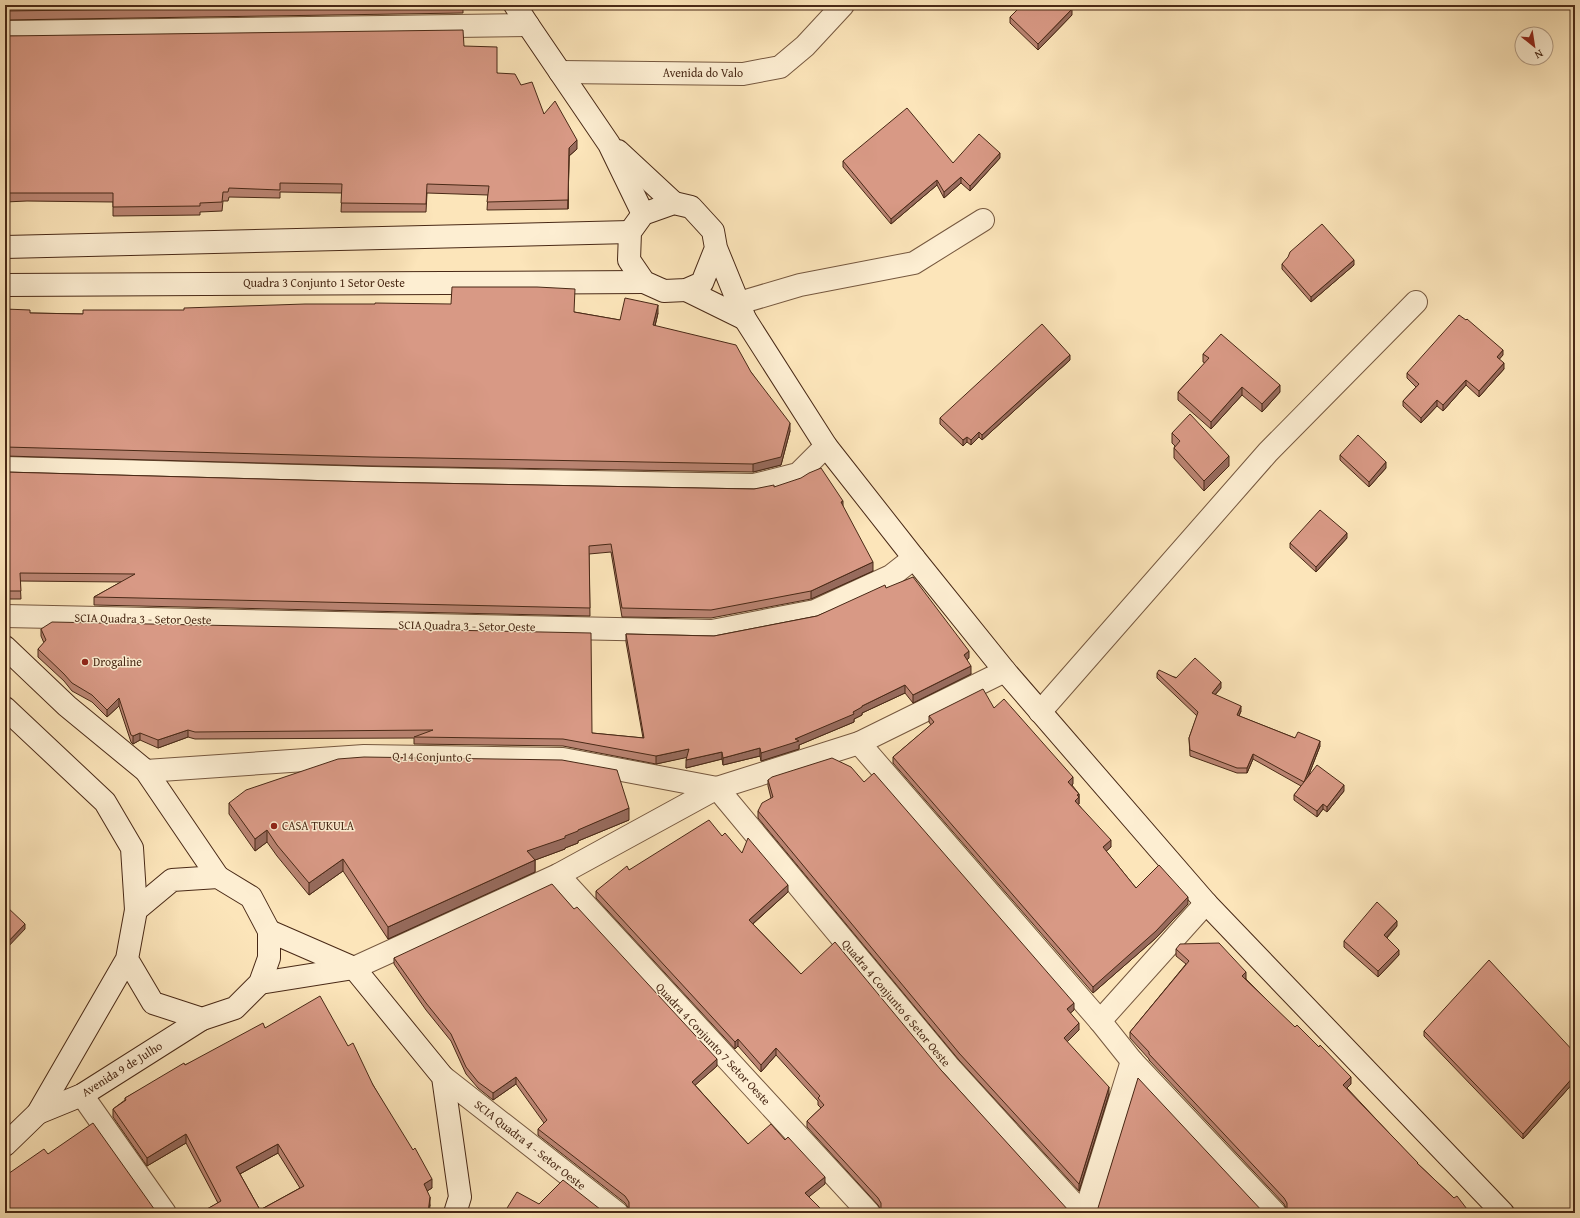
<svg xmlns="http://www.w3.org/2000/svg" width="1580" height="1218" font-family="'Gentium Book Plus',serif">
<rect width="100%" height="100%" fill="#fce5ba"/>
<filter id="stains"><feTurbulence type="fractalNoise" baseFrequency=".005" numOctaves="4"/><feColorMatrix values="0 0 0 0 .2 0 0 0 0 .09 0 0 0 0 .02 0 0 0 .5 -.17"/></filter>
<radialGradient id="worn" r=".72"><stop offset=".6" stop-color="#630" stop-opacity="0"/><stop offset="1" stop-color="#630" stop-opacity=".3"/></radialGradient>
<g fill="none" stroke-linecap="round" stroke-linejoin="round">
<!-- street casing -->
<g stroke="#76583f" stroke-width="24">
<g id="street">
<path d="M 5,32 L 528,25"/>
<path d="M 560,72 L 743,74 L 780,67 L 805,46 L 843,5"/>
<path d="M 739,303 L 800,285 L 914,263 L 983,220"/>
<path d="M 5,468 L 372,478 L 754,485 L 798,474 L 826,446"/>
<path d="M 5,616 L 712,631 L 815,611 L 891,576 L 914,558"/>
<path d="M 1040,712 L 1268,452 L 1416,302"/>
<path d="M 859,743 L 1100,1021 L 1132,1061 L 1275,1213"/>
<path d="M 146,771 L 364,756 L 563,759 L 717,788 L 950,1068 L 1082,1213"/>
<path d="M 558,875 L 869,1213"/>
<path d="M 354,968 L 558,875 L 717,788 L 859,743 L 1005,671"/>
<path d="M 1100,1021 L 1206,903"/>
<path d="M 443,1077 L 617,1213"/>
<path d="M 82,1095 L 165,1213"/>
<path d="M 1085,1213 L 1132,1061"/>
</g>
</g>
<!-- secondary casing -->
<g stroke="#492916" stroke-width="24">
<g id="secondary">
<path d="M 515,5 L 528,25 L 609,144 L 643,214"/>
<path d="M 618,151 L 674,203"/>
<path d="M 5,247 L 630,232"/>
<path d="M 716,248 L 702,283 L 686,290 L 664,291 L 644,282 L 629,260 L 630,232 L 643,214 L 674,203 L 691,207 L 713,231 L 716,248 L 745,319 L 826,446 L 914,558 L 1005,671 L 1206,903 L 1503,1213"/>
<path d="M 5,285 L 644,282"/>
<path d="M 686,290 L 745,319"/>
<path d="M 5,647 L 67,706 L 146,771 L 218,877"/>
<path d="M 5,708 L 105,802 L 132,848 L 136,910"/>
<path d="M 269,931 L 354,968 L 443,1077 L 460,1197 L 455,1213"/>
<path d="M 260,983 L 354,968"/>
<path d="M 38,1113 L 82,1095 L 202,1019"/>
<path d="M 5,1145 L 38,1113 L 127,959 L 136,910 L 172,880 L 218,877 L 251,897 L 269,931 L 269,958 L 260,983 L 235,1008 L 202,1019 L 153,1003 L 127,959"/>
</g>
</g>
<!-- street -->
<use href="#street" stroke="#fdeed2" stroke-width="22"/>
<!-- secondary -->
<use href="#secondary" stroke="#fdeed2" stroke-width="22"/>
</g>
<!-- wall -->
<g fill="#ba8472" stroke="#492916" fill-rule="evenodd">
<path d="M 5,5 L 463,5 L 463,13 L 5,20 Z"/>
<path d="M 1072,15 L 1038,50 L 1010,23 L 1010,17 Z"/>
<path d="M 5,36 L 464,46 L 497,73 L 521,85 L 544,114 L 577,149 L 569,156 L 568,209 L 487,210 L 488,195 L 427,193 L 426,212 L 341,212 L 342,193 L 280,192 L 280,198 L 229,197 L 228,201 L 223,201 L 222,211 L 200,212 L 200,215 L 113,216 L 113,202 L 27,201 L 5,202 Z"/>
<path d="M 1000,158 L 970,191 L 961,183 L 944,198 L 937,185 L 891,224 L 843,167 L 843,161 L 953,163 Z"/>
<path d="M 1282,264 L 1354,265 L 1311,302 L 1282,269 Z"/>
<path d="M 5,309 L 30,313 L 83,314 L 574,312 L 620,320 L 658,313 L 655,326 L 751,372 L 790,431 L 781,465 L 753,472 L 372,466 L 5,456 Z"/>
<path d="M 1203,354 L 1280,392 L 1262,412 L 1242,395 L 1211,429 L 1178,400 L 1178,392 L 1205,363 L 1203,362 Z"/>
<path d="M 1503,355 L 1499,359 L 1504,369 L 1479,397 L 1466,385 L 1443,411 L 1437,406 L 1421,423 L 1403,406 L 1403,401 L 1416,387 L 1407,378 L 1407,373 Z"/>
<path d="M 1070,360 L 982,440 L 979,437 L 971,445 L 967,442 L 963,446 L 940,424 L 940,418 Z"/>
<path d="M 1172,433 L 1229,466 L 1204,491 L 1174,458 L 1174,448 L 1175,446 L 1172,443 Z"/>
<path d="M 1340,455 L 1386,468 L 1369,487 L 1340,460 Z"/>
<path d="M 5,472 L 372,482 L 754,489 L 774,487 L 843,507 L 873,571 L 811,599 L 711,618 L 622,617 L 611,552 L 589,554 L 590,616 L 94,605 L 94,597 L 121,582 L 20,581 L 21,599 L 5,599 Z"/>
<path d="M 1347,538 L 1316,572 L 1290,548 L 1290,543 Z"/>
<path d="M 886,588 L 969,658 L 967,660 L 971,674 L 913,703 L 905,693 L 862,713 L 862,715 L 854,719 L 854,722 L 799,745 L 799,749 L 761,761 L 760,756 L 723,765 L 722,759 L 686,768 L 687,757 L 656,764 L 563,746 L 414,744 L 414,738 L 195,739 L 188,737 L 158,748 L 140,740 L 133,744 L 131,742 L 119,706 L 107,717 L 92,702 L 72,691 L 64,681 L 38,657 L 38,649 L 44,643 L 41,636 L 41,629 L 592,733 L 643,738 L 626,642 L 626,634 L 714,636 L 817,616 Z"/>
<path d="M 1157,673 L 1221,688 L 1215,695 L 1241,711 L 1239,716 L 1295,738 L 1320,746 L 1308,777 L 1344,791 L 1327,812 L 1323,809 L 1317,817 L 1294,800 L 1294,795 L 1301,786 L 1253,759 L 1247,773 L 1237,773 L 1190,756 L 1189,738 L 1197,716 L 1157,678 Z"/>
<path d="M 994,708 L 1073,784 L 1072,785 L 1079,794 L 1079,804 L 1078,804 L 1111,847 L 1106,851 L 1136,888 L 1188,904 L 1156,938 L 1093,993 L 893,763 L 893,757 L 931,725 L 929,722 L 929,716 Z"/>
<path d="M 768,780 L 864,782 L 1074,1010 L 1070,1013 L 1079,1030 L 1067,1042 L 1109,1094 L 1079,1191 L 959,1060 L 758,818 L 758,811 L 771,798 L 768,786 Z"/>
<path d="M 229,803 L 629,820 L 578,841 L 578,843 L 565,848 L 565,849 L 535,860 L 535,872 L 388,939 L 343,871 L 309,895 L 277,856 L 267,842 L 255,851 L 229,814 Z"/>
<path d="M 722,836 L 788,892 L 753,924 L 801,974 L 941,1070 L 1069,1213 L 881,1210 L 878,1205 L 807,1127 L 807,1121 L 821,1108 L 818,1105 L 818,1101 L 776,1055 L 761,1072 L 738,1046 L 735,1049 L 596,898 L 596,891 L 629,870 Z"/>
<path d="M 574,909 L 717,1066 L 695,1085 L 748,1144 L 825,1184 L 629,1209 L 625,1203 L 538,1135 L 538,1129 L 544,1123 L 516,1084 L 493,1100 L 478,1088 L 466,1074 L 451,1041 L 426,1010 L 394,964 L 394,958 Z"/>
<path d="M 1397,926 L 1387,938 L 1399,955 L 1378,977 L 1344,947 L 1344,941 Z"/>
<path d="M 1176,949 L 1246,978 L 1246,979 L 1351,1084 L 1347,1088 L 1418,1164 L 1454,1198 L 1287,1210 L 1284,1204 L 1149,1060 L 1149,1059 L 1130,1038 L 1130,1032 L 1186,964 L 1176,956 Z"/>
<path d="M 265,1028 L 348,1046 L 373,1085 L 432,1188 L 427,1191 L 430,1206 L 200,1213 L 218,1203 L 186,1143 L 147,1166 L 113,1117 L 113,1109 L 125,1100 L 125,1098 L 185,1065 ZM 278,1153 L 300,1188 L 260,1210 L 240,1174 Z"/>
<path d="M 1424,1031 L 1575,1053 L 1575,1081 L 1523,1139 L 1424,1036 Z"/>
<path d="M 1098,1208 L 1264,1213 L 1098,1213 Z"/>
</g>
<!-- shaded-wall -->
<g fill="#976b5d" stroke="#492916">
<path d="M 1072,9 L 1072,15 L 1038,50 L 1038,44 Z"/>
<path d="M 577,140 L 577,149 L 569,156 L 568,209 L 569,148 Z"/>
<path d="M 1000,153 L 1000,158 L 970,191 L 970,186 Z"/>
<path d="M 961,177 L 961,183 L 944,198 L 944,192 Z"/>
<path d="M 937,180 L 937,185 L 891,224 L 891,219 Z"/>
<path d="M 1354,260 L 1354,265 L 1311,302 L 1311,297 Z"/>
<path d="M 658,305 L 658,313 L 653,334 L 653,325 Z"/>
<path d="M 1503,350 L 1503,355 L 1497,362 L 1497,357 Z"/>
<path d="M 1070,355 L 1070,360 L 982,440 L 982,435 Z"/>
<path d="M 1504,363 L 1504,369 L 1479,397 L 1479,391 Z"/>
<path d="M 1466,380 L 1466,385 L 1443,411 L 1443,405 Z"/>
<path d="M 1280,385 L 1280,392 L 1262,412 L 1262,404 Z"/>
<path d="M 1242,387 L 1242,395 L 1211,429 L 1211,422 Z"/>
<path d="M 1437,400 L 1437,406 L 1421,423 L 1421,418 Z"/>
<path d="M 790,423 L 790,431 L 781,465 L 753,472 L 753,464 Z"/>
<path d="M 979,432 L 979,437 L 971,445 L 971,440 Z"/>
<path d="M 967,437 L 967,442 L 963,446 L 963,440 Z"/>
<path d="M 1229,456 L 1229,466 L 1204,491 L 1204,481 Z"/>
<path d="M 1386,462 L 1386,468 L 1369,487 L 1369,482 Z"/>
<path d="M 843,501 L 843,509 L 841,502 Z"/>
<path d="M 1347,533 L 1347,538 L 1316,572 L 1316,567 Z"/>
<path d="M 873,562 L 873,571 L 811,599 L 811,591 Z"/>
<path d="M 969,651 L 969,658 L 964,662 L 964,655 Z"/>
<path d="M 971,666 L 971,674 L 913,703 L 913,695 Z"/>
<path d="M 1221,682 L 1221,688 L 1212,698 L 1212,693 Z"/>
<path d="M 905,685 L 905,693 L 862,713 L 862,715 L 854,719 L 854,722 L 799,745 L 799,749 L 761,761 L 761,753 L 795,739 L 853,712 L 862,706 Z"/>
<path d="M 119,698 L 119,706 L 107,717 L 107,710 Z"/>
<path d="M 1241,706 L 1241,711 L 1237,720 L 1237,715 Z"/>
<path d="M 188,730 L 188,737 L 158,748 L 158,740 Z"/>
<path d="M 140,733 L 140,740 L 133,744 L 133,736 Z"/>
<path d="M 1320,741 L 1320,746 L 1304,787 L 1304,782 Z"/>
<path d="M 760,748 L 760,756 L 723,765 L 723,758 Z"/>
<path d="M 689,749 L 689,757 L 656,764 L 656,756 Z"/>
<path d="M 722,752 L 722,759 L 686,768 L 686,760 Z"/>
<path d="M 1253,754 L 1253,759 L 1247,773 L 1247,768 Z"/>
<path d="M 1073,777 L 1073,784 L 1068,788 L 1068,782 Z"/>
<path d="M 1344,785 L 1344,791 L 1327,812 L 1327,807 Z"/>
<path d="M 1079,794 L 1079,804 L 1075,807 L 1075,801 L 1077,795 Z"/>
<path d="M 1323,804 L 1323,809 L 1317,817 L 1317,811 Z"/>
<path d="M 629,808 L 629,820 L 578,841 L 578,843 L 565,848 L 565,849 L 527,863 L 527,851 Z"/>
<path d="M 267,830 L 267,842 L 255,851 L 255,839 Z"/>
<path d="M 1111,840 L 1111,847 L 1103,854 L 1103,847 Z"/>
<path d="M 343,859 L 343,871 L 309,895 L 309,883 Z"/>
<path d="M 535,860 L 535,872 L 388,939 L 388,927 Z"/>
<path d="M 788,885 L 788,892 L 749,927 L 749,920 Z"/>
<path d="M 1188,897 L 1188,904 L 1156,938 L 1093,993 L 1093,987 Z"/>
<path d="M 1397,921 L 1397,926 L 1384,940 L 1384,935 Z"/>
<path d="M 25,924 L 25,929 L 5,950 L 5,945 Z"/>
<path d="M 1399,950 L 1399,955 L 1378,977 L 1378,971 Z"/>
<path d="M 1246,972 L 1246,978 L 1242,983 L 1242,976 Z"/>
<path d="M 1074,1003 L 1074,1010 L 1067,1016 L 1067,1009 Z"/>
<path d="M 1079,1023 L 1079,1030 L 1064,1045 L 1064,1038 Z"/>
<path d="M 738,1039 L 738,1046 L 735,1049 L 735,1042 Z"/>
<path d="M 776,1048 L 776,1055 L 761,1072 L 761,1065 Z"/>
<path d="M 717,1059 L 717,1066 L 692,1088 L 692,1082 Z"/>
<path d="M 1575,1075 L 1575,1081 L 1523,1139 L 1523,1134 Z"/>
<path d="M 516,1077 L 516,1084 L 493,1100 L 493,1093 Z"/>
<path d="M 1351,1077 L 1351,1084 L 1343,1092 L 1343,1085 Z"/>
<path d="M 1109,1087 L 1109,1094 L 1079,1191 L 1079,1184 Z"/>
<path d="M 186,1134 L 186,1143 L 147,1166 L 147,1158 Z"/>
<path d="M 278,1144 L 278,1153 L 236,1176 L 236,1167 Z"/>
<path d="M 825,1177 L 825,1184 L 805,1200 L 805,1193 Z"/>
<path d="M 432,1179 L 432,1188 L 424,1193 L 424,1184 Z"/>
<path d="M 430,1197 L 430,1206 L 429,1213 L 428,1213 Z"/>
</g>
<!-- building -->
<g fill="#d89985" stroke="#492916" fill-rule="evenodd">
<path d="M 5,5 L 449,5 L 5,11 Z"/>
<path d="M 1022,5 L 1068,5 L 1072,9 L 1038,44 L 1010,17 Z"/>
<path d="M 463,30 L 464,46 L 497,47 L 497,73 L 515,74 L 521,85 L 532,82 L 544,114 L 555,101 L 577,140 L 569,148 L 568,200 L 487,202 L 489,186 L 427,184 L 426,204 L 341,203 L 342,184 L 280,183 L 280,190 L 229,188 L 228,192 L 223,192 L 222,202 L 200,203 L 200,206 L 113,207 L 113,193 L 5,193 L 5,36 Z"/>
<path d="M 907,108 L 953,163 L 979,134 L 1000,153 L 970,186 L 961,177 L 944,192 L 937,180 L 891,219 L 843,161 Z"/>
<path d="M 1322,224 L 1354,260 L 1311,297 L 1282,264 L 1288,257 L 1290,252 Z"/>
<path d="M 452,287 L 537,287 L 575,289 L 574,312 L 620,320 L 625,298 L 658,305 L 653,325 L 736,345 L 751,372 L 790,423 L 781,457 L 753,464 L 372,457 L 5,447 L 5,309 L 30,310 L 30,313 L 83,314 L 83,310 L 184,310 L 184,308 L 305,304 L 375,304 L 375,303 L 451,304 Z"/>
<path d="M 1459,315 L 1466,320 L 1467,319 L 1503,350 L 1497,357 L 1504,363 L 1479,391 L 1466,380 L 1443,405 L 1437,400 L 1421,418 L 1403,401 L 1419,384 L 1407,373 Z"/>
<path d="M 1042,324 L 1070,355 L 982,435 L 979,432 L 971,440 L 967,437 L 963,440 L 940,418 Z"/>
<path d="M 1221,334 L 1280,385 L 1262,404 L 1242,387 L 1211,422 L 1178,392 L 1209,358 L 1203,354 Z"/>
<path d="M 1190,414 L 1229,456 L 1204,481 L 1174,448 L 1180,441 L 1172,433 Z"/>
<path d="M 1358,435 L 1386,462 L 1369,482 L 1340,455 Z"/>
<path d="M 821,468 L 843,501 L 841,502 L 873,562 L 811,591 L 711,610 L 622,608 L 611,544 L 589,546 L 590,608 L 94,597 L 135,574 L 20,573 L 21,591 L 5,591 L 5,472 L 372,482 L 754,489 L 774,485 L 774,487 L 801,478 L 809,473 Z"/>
<path d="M 1320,510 L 1347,533 L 1316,567 L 1290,543 Z"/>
<path d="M 913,577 L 969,651 L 964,655 L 971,666 L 913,695 L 905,685 L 862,706 L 862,707 L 853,712 L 854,714 L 795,739 L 799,741 L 761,753 L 760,748 L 723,758 L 722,752 L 686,760 L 689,749 L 656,756 L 563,739 L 414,737 L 433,730 L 195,732 L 188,730 L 158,740 L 140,733 L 133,736 L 131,735 L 119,698 L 107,710 L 92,695 L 72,683 L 64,674 L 38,649 L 46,640 L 41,629 L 52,622 L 591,633 L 592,733 L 644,738 L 626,634 L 714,636 L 817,616 L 885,585 L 886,588 Z"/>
<path d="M 1195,658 L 1221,682 L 1212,693 L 1241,706 L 1237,715 L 1295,738 L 1298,732 L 1320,741 L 1304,782 L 1253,754 L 1247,768 L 1237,768 L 1190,750 L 1189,738 L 1198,712 L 1157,673 L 1159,670 L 1176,678 Z"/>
<path d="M 983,689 L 994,708 L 1004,699 L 1073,777 L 1068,782 L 1079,794 L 1077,795 L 1079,797 L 1075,801 L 1111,840 L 1103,847 L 1136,888 L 1159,865 L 1188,897 L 1156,931 L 1093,987 L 893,757 L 934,722 L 929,716 Z"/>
<path d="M 364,757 L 562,760 L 617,770 L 629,808 L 578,830 L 578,831 L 565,836 L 565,838 L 527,851 L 535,860 L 388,927 L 343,859 L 309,883 L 277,845 L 267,830 L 255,839 L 229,803 L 246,790 L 338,759 Z"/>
<path d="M 832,758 L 851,767 L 864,782 L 874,773 L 1074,1003 L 1067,1009 L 1079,1023 L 1064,1038 L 1109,1087 L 1079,1184 L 959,1053 L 758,811 L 762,803 L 773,797 L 768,780 L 772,777 Z"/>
<path d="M 1317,765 L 1344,785 L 1327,807 L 1323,804 L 1317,811 L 1294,795 Z"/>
<path d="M 709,820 L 722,836 L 725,833 L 742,853 L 748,838 L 788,885 L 749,920 L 801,974 L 835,942 L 941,1070 L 1069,1211 L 1068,1213 L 879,1213 L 881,1210 L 881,1203 L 878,1198 L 807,1121 L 824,1105 L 818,1098 L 820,1096 L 776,1048 L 761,1065 L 738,1039 L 735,1042 L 596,891 L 627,866 L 629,870 Z"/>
<path d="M 552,884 L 574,909 L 577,907 L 717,1059 L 692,1082 L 748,1144 L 771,1124 L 785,1140 L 788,1137 L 825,1177 L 805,1193 L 825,1213 L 627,1213 L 629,1208 L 629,1202 L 625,1196 L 538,1129 L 547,1120 L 516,1077 L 493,1093 L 478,1082 L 466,1067 L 451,1034 L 426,1003 L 394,958 Z"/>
<path d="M 1377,902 L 1397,921 L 1384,935 L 1399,950 L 1378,971 L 1344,941 Z"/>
<path d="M 6,906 L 25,924 L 5,945 L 5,907 Z"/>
<path d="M 1219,943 L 1246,972 L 1242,976 L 1295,1027 L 1297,1025 L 1319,1047 L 1320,1045 L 1351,1077 L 1343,1085 L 1418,1163 L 1417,1163 L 1454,1198 L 1457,1196 L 1470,1213 L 1285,1213 L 1287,1209 L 1287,1203 L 1284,1198 L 1149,1054 L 1149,1052 L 1130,1032 L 1189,961 L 1176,949 L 1180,944 Z"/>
<path d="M 1489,960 L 1575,1053 L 1575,1075 L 1523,1134 L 1424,1031 Z"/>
<path d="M 320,996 L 348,1046 L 353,1043 L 373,1085 L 413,1150 L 415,1148 L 432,1179 L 424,1184 L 430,1197 L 428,1213 L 200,1213 L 221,1201 L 186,1134 L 147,1158 L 113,1109 L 126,1100 L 125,1098 L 184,1063 L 185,1065 L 263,1023 L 265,1028 ZM 278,1144 L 304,1186 L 260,1210 L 236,1167 Z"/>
<path d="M 1138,1078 L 1264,1213 L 1103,1213 L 1098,1208 Z"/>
<path d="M 93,1123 L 157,1213 L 5,1213 L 5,1176 L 44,1149 L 48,1154 Z"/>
<path d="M 563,1180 L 605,1213 L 504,1213 L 517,1192 L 539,1204 Z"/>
</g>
<!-- markers -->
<g fill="#8f2418" stroke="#fdeed2" stroke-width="1.5">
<circle cx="85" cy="662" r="4"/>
<circle cx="274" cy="826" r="4"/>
</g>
<g text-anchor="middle" stroke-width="3" stroke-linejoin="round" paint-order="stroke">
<!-- street labels -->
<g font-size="12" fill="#492916" stroke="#fdeed2">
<text x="703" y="77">Avenida do Valo</text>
<text x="324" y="287">Quadra 3 Conjunto 1 Setor Oeste</text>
<text transform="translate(143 619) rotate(1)" y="4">SCIA Quadra 3 - Setor Oeste</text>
<text transform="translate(467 626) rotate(1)" y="4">SCIA Quadra 3 - Setor Oeste</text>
<text transform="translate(432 757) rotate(1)" y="4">Q 14 Conjunto C</text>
<text transform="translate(896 1003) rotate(50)" y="4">Quadra 4 Conjunto 6 Setor Oeste</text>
<text transform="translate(713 1044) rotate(47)" y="4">Quadra 4 Conjunto 7 Setor Oeste</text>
<text transform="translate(122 1069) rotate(-32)" y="4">Avenida 9 de Julho</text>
<text transform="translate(530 1145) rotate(38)" y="4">SCIA Quadra 4 - Setor Oeste</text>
</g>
<!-- poi labels -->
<g font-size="12" fill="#492916" stroke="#fdeed2" text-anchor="start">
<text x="93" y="666">Drogaline</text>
<text x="282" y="830">CASA TUKULA</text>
</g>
</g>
<!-- margin -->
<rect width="1580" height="1218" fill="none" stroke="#fce5ba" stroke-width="20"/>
<rect x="6" y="6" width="1568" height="1206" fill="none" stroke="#492916" stroke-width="2"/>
<rect x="10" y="10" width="1560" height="1198" fill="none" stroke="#492916"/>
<!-- north arrow -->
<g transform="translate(1534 46) rotate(150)"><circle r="19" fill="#fdeed2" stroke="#b59f87"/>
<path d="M0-3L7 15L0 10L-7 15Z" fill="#8f2418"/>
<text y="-6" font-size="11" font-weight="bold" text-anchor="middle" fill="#492916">N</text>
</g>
<rect width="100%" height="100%" filter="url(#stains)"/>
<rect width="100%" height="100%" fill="url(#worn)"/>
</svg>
